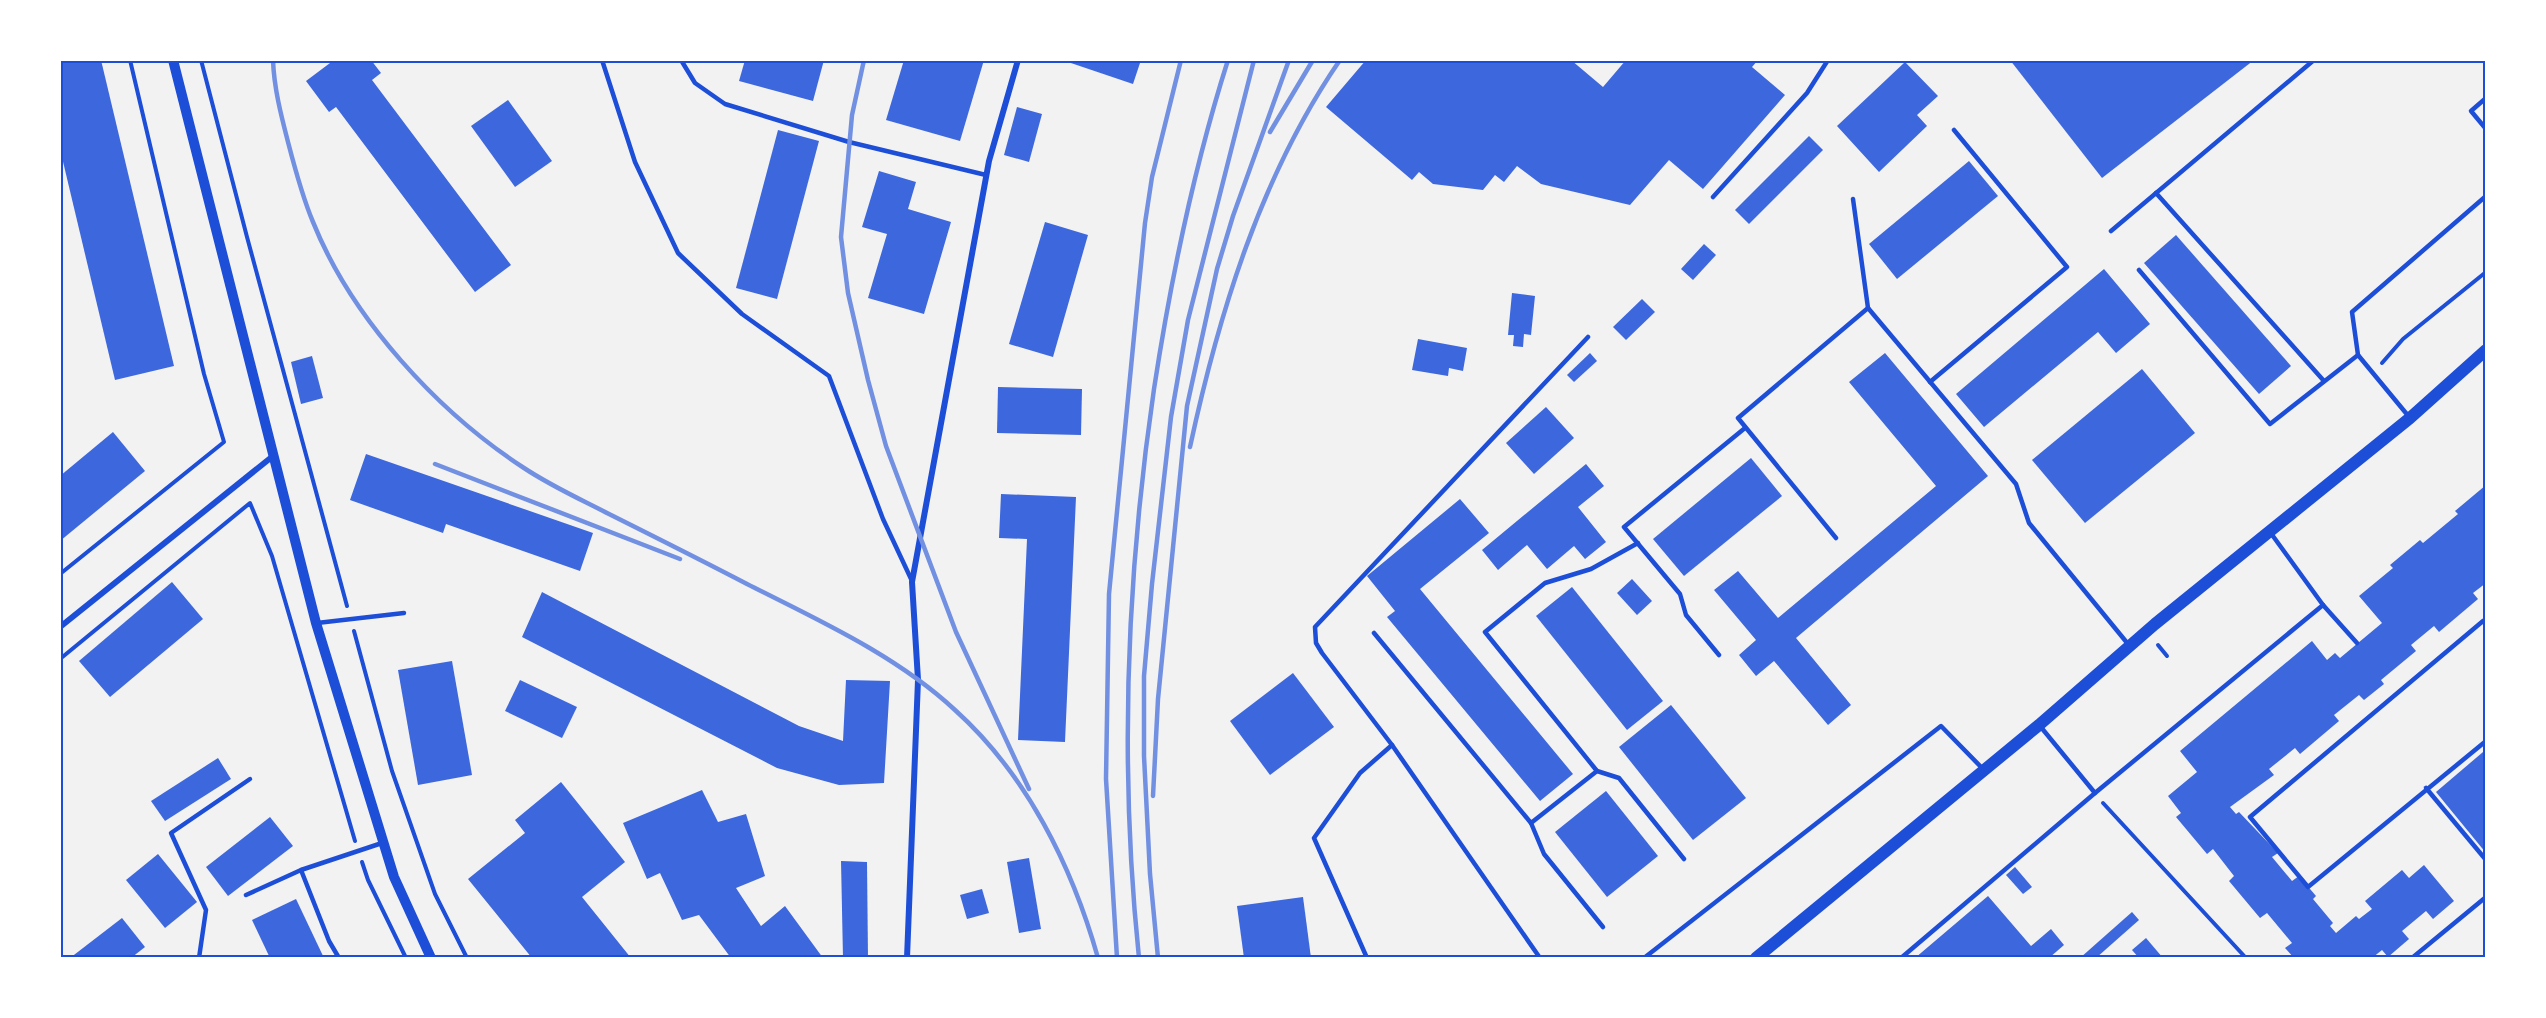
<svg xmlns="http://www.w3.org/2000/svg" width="2546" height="1018" font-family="Montserrat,sans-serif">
<rect width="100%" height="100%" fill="#f2f2f2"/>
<!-- building -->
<g fill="#3d67dc">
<path d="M 60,60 L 101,60 L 174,366 L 115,380 L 60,149 Z"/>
<path d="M 334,60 L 371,60 L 381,73 L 372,80 L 511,265 L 475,292 L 336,107 L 329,112 L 306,81 Z"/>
<path d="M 745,60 L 824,60 L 813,101 L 739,81 Z"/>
<path d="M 904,60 L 984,60 L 960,141 L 886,120 Z"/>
<path d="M 1062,60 L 1141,60 L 1133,84 Z"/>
<path d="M 1366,60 L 1571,60 L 1603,87 L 1626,60 L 1758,60 L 1752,67 L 1785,95 L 1703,189 L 1669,160 L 1630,205 L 1541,184 L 1517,166 L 1504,182 L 1495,175 L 1483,190 L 1433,184 L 1419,172 L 1412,180 L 1326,107 Z"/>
<path d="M 2010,60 L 2254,60 L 2102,178 Z"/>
<path d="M 1905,62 L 1938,96 L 1917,115 L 1927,126 L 1879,172 L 1837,126 Z"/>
<path d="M 508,100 L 552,161 L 515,187 L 471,126 Z"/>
<path d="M 1017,107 L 1042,114 L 1029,162 L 1004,155 Z"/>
<path d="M 778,130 L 819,141 L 777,299 L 736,288 Z"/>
<path d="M 1809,136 L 1823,150 L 1749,224 L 1735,210 Z"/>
<path d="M 1969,161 L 1998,196 L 1897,279 L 1869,244 Z"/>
<path d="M 879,171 L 916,182 L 908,209 L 951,222 L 924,314 L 868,298 L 887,234 L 862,227 Z"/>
<path d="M 1045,222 L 1088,235 L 1053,357 L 1009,344 Z"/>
<path d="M 2176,235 L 2291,366 L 2259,394 L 2144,263 Z"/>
<path d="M 1704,244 L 1716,255 L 1693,280 L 1681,269 Z"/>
<path d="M 2104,269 L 2150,324 L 2116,353 L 2098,332 L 1984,427 L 1956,394 Z"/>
<path d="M 1512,293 L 1535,296 L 1531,335 L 1524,334 L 1523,347 L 1513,346 L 1514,335 L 1508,335 Z"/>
<path d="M 1642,299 L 1655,312 L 1626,340 L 1613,327 Z"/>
<path d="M 1418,339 L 1467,348 L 1463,371 L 1449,368 L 1448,376 L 1412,370 Z"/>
<path d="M 1590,353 L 1597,361 L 1574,382 L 1567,375 Z"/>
<path d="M 1885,353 L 1988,476 L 1796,638 L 1851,705 L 1828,725 L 1774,661 L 1756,676 L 1739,655 L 1756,640 L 1714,590 L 1738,571 L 1778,618 L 1936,486 L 1849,382 Z"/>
<path d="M 312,356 L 323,398 L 301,404 L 291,362 Z"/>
<path d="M 2142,369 L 2195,433 L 2085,523 L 2032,460 Z"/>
<path d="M 998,387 L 1082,389 L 1081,435 L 997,433 Z"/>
<path d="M 1546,407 L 1574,438 L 1534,474 L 1506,443 Z"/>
<path d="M 113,432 L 145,471 L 60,541 L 60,476 Z"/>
<path d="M 366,454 L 593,533 L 580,571 L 446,524 L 443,533 L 350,500 Z"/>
<path d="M 1751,458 L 1782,496 L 1684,576 L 1653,539 Z"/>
<path d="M 1586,464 L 1604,486 L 1578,507 L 1606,542 L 1585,559 L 1574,546 L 1547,569 L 1527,545 L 1498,570 L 1482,550 Z"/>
<path d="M 2486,485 L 2486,583 L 2473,593 L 2478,599 L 2439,632 L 2434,626 L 2411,645 L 2416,651 L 2381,680 L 2384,684 L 2364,700 L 2359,695 L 2334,715 L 2339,721 L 2300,754 L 2295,748 L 2269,769 L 2274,775 L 2230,807 L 2236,814 L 2239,812 L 2278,853 L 2272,857 L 2292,881 L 2299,876 L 2316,896 L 2313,899 L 2333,923 L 2330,926 L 2336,933 L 2356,916 L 2359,919 L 2372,909 L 2365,901 L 2402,870 L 2409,878 L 2424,865 L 2454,901 L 2433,919 L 2426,911 L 2402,931 L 2409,939 L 2388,957 L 2382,950 L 2372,958 L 2294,958 L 2285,948 L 2292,943 L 2267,913 L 2260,918 L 2229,881 L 2234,876 L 2213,849 L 2207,854 L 2176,817 L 2181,813 L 2168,796 L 2197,772 L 2180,751 L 2312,641 L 2327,660 L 2335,653 L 2340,658 L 2382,623 L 2359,596 L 2393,568 L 2390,565 L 2420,540 L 2423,543 L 2458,514 L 2455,511 Z"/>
<path d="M 1001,494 L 1076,497 L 1065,742 L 1018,740 L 1027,539 L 999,538 Z"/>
<path d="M 1460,499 L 1489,533 L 1420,589 L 1573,774 L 1540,801 L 1387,617 L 1395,611 L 1367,576 Z"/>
<path d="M 1632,579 L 1652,601 L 1637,615 L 1617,593 Z"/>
<path d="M 172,582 L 203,619 L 110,697 L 79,661 Z"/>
<path d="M 1572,587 L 1663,701 L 1627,730 L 1536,616 Z"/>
<path d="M 542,592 L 799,726 L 843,741 L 846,680 L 890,681 L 884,783 L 839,785 L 777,768 L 522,637 Z"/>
<path d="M 452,661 L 472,775 L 418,785 L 398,670 Z"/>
<path d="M 1293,673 L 1334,727 L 1270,775 L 1230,721 Z"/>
<path d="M 520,680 L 577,707 L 562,738 L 505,711 Z"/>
<path d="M 1671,705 L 1746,798 L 1693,840 L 1619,747 Z"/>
<path d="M 2483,752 L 2486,755 L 2486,853 L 2436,792 Z"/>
<path d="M 218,758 L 231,779 L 165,821 L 151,801 Z"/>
<path d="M 561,782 L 625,862 L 582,897 L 631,958 L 532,958 L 468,879 L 525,833 L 515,820 Z"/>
<path d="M 702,790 L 718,822 L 746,814 L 765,876 L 736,888 L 761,926 L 785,906 L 823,958 L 731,958 L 699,915 L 682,920 L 660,873 L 647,879 L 623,823 Z"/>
<path d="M 1606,791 L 1658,856 L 1607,897 L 1555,832 Z"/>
<path d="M 270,817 L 293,846 L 228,896 L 206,867 Z"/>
<path d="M 158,854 L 197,902 L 165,928 L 126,880 Z"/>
<path d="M 1029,858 L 1041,929 L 1019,933 L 1007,862 Z"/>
<path d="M 841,861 L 867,862 L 868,958 L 843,958 Z"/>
<path d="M 2015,867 L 2032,887 L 2023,894 L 2006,875 Z"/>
<path d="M 982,889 L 989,913 L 967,919 L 960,895 Z"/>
<path d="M 1988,896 L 2031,946 L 2051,929 L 2064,945 L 2049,958 L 1915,958 Z"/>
<path d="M 1303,897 L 1311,958 L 1244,958 L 1237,906 Z"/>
<path d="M 296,899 L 324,958 L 270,958 L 252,920 Z"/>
<path d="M 2132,912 L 2139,920 L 2096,958 L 2080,958 Z"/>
<path d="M 122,918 L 145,947 L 131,958 L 70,958 Z"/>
<path d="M 2146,938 L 2163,958 L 2139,958 L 2132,950 Z"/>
</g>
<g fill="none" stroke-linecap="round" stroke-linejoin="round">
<!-- path -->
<g stroke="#1d4ed8" stroke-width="4">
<path d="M 201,60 L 247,237 L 347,606"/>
<path d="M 2382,363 L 2403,339 L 2486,272"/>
<path d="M 60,574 L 224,442 L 204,374 L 130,60"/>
<path d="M 354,631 L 392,771 L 435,894 L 467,958"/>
<path d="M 2158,645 L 2167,656"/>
<path d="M 60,659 L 250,503 L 272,556 L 355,841"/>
<path d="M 2103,803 L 2246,958"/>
<path d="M 362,862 L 368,880 L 406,958"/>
</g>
<!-- service -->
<g stroke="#1d4ed8" stroke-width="4.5">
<path d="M 602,60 L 635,162 L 678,253 L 742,314 L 829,376 L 883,519 L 912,581"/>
<path d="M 681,60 L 695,83 L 725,104 L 849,142 L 986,175"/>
<path d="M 2486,98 L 2471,111 L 2486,129"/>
<path d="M 2156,193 L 2324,381"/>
<path d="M 1713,197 L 1807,93 L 1828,60"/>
<path d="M 1853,199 L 1868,308 L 2016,484 L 2029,523 L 2128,644"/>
<path d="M 2111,231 L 2314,60"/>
<path d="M 2139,270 L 2270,424 L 2358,355"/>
<path d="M 1930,382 L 2067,267 L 1954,130"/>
<path d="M 2410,418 L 2358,355 L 2352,312 L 2486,196"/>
<path d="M 2270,532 L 2323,605 L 2357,643"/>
<path d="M 1836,538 L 1738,418 L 1868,308"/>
<path d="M 1638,543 L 1591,569 L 1545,583 L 1485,632 L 1597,771 L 1619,778 L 1684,859"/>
<path d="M 317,623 L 404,613"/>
<path d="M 2486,625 L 2483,621 L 2250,817 L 2308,887 L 2486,741"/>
<path d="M 1374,633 L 1531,823 L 1597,771"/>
<path d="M 1719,655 L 1686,615 L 1680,594 L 1624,527 L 1745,428"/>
<path d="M 2040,726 L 2095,793"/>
<path d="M 2426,788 L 2486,860"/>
<path d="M 1531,823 L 1544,854 L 1603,927"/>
<path d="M 246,895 L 301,870"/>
<path d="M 199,958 L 206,910 L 171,833 L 250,779"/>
<path d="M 339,958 L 329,941 L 301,870 L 382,843"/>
<path d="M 1367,958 L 1314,838 L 1360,773 L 1392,745"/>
<path d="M 1540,958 L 1392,745 L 1322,653 L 1316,643 L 1315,627 L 1588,337"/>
<path d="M 1644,958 L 1941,726 L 1983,769"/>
<path d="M 1901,958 L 2095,793 L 2323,605"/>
<path d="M 2412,958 L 2486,897"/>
</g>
<!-- minor -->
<g stroke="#1d4ed8" stroke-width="6">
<path d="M 60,627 L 273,456"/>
<path d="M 907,958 L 918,680 L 912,582 L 989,161 L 1018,60"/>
</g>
<!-- tertiary -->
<path stroke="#1d4ed8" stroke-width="10" d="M 173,60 L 316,623 L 394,877 L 431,958"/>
<!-- secondary -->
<path stroke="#1d4ed8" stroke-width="12" d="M 1756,958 L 2039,725 L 2155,624 L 2410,418 L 2486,350"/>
<!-- rail -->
<g stroke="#7290e2" stroke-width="4.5">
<path d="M 273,60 C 274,88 281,115 288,142 C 295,169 302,196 313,222 C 352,319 438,412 524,468 C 551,486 580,499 609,514 C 655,537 701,560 747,584 C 818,620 896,655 955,710 C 1027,775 1072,866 1098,958"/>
<path d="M 864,60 L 852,115 L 841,237 L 848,293 L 868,380 L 886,446 L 956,632 L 1029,789"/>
<path d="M 1270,132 L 1313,60"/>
<path d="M 1190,447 C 1219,313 1261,175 1340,60"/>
<path d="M 435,464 L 680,559"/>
<path d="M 1153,796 L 1158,699 L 1187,406 L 1217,269 L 1233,216 L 1289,60"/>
<path d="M 1117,958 L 1106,779 L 1109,594 L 1145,223 L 1152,177 L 1181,60"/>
<path d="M 1139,958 C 1119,766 1126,580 1154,389 C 1171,278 1194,167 1228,60"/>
<path d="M 1158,958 L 1150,874 L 1144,756 L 1144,676 L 1152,584 L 1171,417 L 1188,320 L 1254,60"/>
</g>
</g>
<!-- border -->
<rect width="2546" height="1018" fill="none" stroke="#ffffff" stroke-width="123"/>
<rect x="62" y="62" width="2422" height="894" fill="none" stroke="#1d4ed8" stroke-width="2"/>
</svg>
